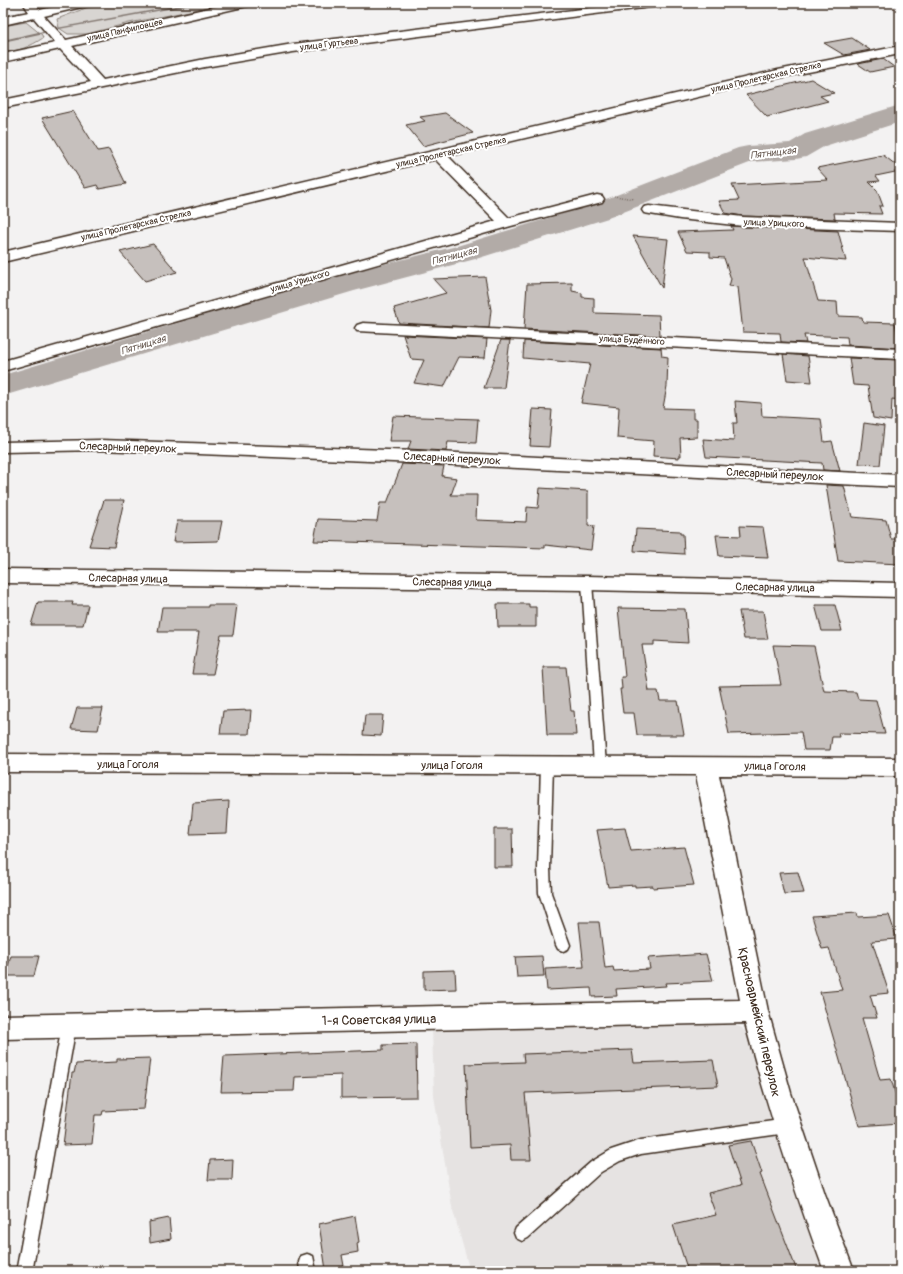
<svg xmlns="http://www.w3.org/2000/svg" width="903" height="1274" font-family="Pangolin,sans-serif">
<rect width="100%" height="100%" fill="#f3f2f2"/>
<filter id="ink" filterUnits="userSpaceOnUse"><feTurbulence type="fractalNoise" baseFrequency=".025" numOctaves="2"/><feDisplacementMap in="SourceGraphic" scale="8" xChannelSelector="R" yChannelSelector="G"/><feConvolveMatrix kernelMatrix="1 2 1 2 8 2 1 2 1" color-interpolation-filters="sRGB"/></filter>
<g filter="url(#ink)">
<!-- built -->
<path fill="#e6e3e2" d="M 723,1020 L 742,1028 L 755,1043 L 763,1082 L 822,1271 L 470,1271 L 452,1207 L 434,1096 L 432,1028 Z"/>
<!-- green -->
<g fill="#d8d5d2" stroke="#8a8078">
<path d="M 112,3 L 230,3 L 129,23 L 87,34 L 68,34 L 59,28 L 57,19 L 86,8 Z"/>
<path d="M 26,22 L 42,35 L 43,38 C 31,46 18,52 3,52 L 3,26 Z"/>
</g>
<g fill="none" stroke-linecap="round" stroke-linejoin="round">
<!-- stream -->
<g fill="#827770" fill-rule="evenodd">
<path d="M 192,3 L 201,3 L 59,29 L 57,28 Z"/>
<path d="M 43,31 L 44,31 L 44,33 L 3,42 L 3,40 Z"/>
</g>
<!-- river -->
<path fill="#b2aba7" fill-rule="evenodd" d="M 900,105 L 900,122 L 825,146 L 806,157 L 796,159 L 752,162 L 608,218 L 479,258 L 354,291 L 3,396 L 3,375 L 332,277 L 457,246 L 588,206 L 738,148 L 748,146 L 790,143 L 805,134 Z"/>
</g>
<!-- building -->
<g fill="#c6c0bd" stroke="#3b2a1e">
<path d="M 852,38 L 870,50 L 844,55 L 824,43 Z"/>
<path d="M 883,59 L 894,67 L 870,72 L 858,64 Z"/>
<path d="M 811,79 L 834,93 L 820,96 L 828,101 L 767,117 L 746,95 Z"/>
<path d="M 73,111 L 98,151 L 109,149 L 126,184 L 99,189 L 97,185 L 85,188 L 42,118 Z"/>
<path d="M 445,113 L 473,133 L 423,146 L 406,125 L 425,121 L 420,117 Z"/>
<path d="M 883,155 L 900,168 L 900,171 L 876,176 L 880,181 L 869,182 L 877,190 L 883,206 L 879,206 L 882,214 L 834,213 L 835,219 L 743,216 L 725,213 L 719,201 L 739,200 L 732,185 L 828,180 L 817,168 Z"/>
<path d="M 731,226 L 838,231 L 846,261 L 805,257 L 818,301 L 837,302 L 838,316 L 862,317 L 863,322 L 895,323 L 900,348 L 848,345 L 847,337 L 804,335 L 806,343 L 781,342 L 780,333 L 743,332 L 738,287 L 729,286 L 731,279 L 724,258 L 710,257 L 710,252 L 687,251 L 678,232 L 733,230 Z"/>
<path d="M 633,236 L 668,239 L 662,288 Z"/>
<path d="M 153,244 L 177,272 L 145,281 L 120,252 Z"/>
<path d="M 485,277 L 491,310 L 489,328 L 399,323 L 394,308 L 446,293 L 433,279 Z"/>
<path d="M 572,283 L 572,291 L 582,293 L 582,297 L 594,298 L 594,313 L 659,315 L 660,336 L 524,329 L 527,284 Z"/>
<path d="M 403,335 L 487,339 L 485,358 L 459,357 L 444,387 L 414,383 L 424,360 L 411,359 Z"/>
<path d="M 501,340 L 510,340 L 504,388 L 484,388 Z"/>
<path d="M 524,341 L 661,348 L 662,356 L 668,357 L 667,386 L 663,408 L 693,409 L 693,419 L 697,419 L 697,437 L 680,438 L 681,456 L 679,456 L 679,458 L 653,456 L 654,441 L 617,438 L 619,407 L 581,403 L 590,364 L 523,358 Z"/>
<path d="M 783,354 L 808,356 L 812,382 L 787,380 Z"/>
<path d="M 849,358 L 900,360 L 900,400 L 892,399 L 891,421 L 873,418 L 868,386 L 853,385 Z"/>
<path d="M 735,401 L 761,403 L 762,416 L 821,419 L 824,442 L 832,441 L 840,471 L 823,470 L 822,463 L 706,457 L 703,439 L 734,441 L 733,423 L 737,423 Z"/>
<path d="M 533,409 L 552,410 L 549,447 L 530,446 Z"/>
<path d="M 393,416 L 478,419 L 476,443 L 448,442 L 446,451 L 408,449 L 411,441 L 389,441 Z"/>
<path d="M 864,423 L 884,426 L 880,465 L 859,464 Z"/>
<path d="M 402,464 L 444,466 L 442,476 L 457,478 L 451,495 L 477,495 L 476,520 L 526,522 L 527,507 L 538,508 L 540,488 L 588,491 L 588,525 L 594,526 L 591,550 L 545,545 L 545,548 L 314,541 L 318,519 L 377,521 L 380,503 L 387,503 Z"/>
<path d="M 826,485 L 844,486 L 852,517 L 886,520 L 891,539 L 900,539 L 900,564 L 838,561 Z"/>
<path d="M 104,500 L 124,500 L 114,547 L 89,546 Z"/>
<path d="M 177,521 L 222,521 L 218,541 L 173,542 Z"/>
<path d="M 740,526 L 763,527 L 768,558 L 719,556 L 716,535 L 741,536 Z"/>
<path d="M 636,529 L 680,531 L 680,534 L 683,534 L 684,554 L 634,551 Z"/>
<path d="M 38,602 L 73,602 L 72,605 L 88,605 L 83,625 L 31,625 Z"/>
<path d="M 497,604 L 529,604 L 529,607 L 536,607 L 536,627 L 498,627 Z"/>
<path d="M 208,605 L 237,605 L 233,635 L 221,635 L 213,674 L 192,674 L 199,632 L 158,632 L 162,607 L 208,607 Z"/>
<path d="M 815,605 L 835,605 L 842,631 L 822,631 Z"/>
<path d="M 618,608 L 685,609 L 688,643 L 654,641 L 654,645 L 642,645 L 649,691 L 658,691 L 660,701 L 678,701 L 684,735 L 637,735 L 634,713 L 623,713 L 620,689 L 622,689 L 621,677 L 625,677 Z"/>
<path d="M 739,611 L 763,611 L 768,639 L 744,639 Z"/>
<path d="M 773,645 L 814,646 L 824,691 L 856,692 L 858,699 L 876,700 L 885,734 L 838,733 L 839,737 L 832,737 L 830,750 L 804,750 L 801,732 L 729,734 L 719,686 L 781,685 Z"/>
<path d="M 543,667 L 566,667 L 571,711 L 574,711 L 576,735 L 547,735 Z"/>
<path d="M 77,708 L 103,708 L 98,730 L 71,729 Z"/>
<path d="M 251,710 L 249,734 L 220,734 L 223,711 Z"/>
<path d="M 365,715 L 383,715 L 381,736 L 363,735 Z"/>
<path d="M 229,801 L 227,833 L 190,834 L 193,803 Z"/>
<path d="M 625,828 L 631,851 L 684,847 L 694,885 L 653,888 L 653,886 L 635,887 L 635,885 L 608,887 L 597,830 Z"/>
<path d="M 494,829 L 512,829 L 513,867 L 494,867 Z"/>
<path d="M 798,872 L 804,893 L 784,894 L 779,873 Z"/>
<path d="M 857,913 L 858,917 L 889,915 L 897,939 L 872,941 L 889,993 L 870,995 L 877,1018 L 862,1018 L 880,1080 L 891,1079 L 900,1109 L 900,1123 L 859,1126 L 820,992 L 842,990 L 829,948 L 822,949 L 812,916 Z"/>
<path d="M 579,922 L 599,922 L 605,968 L 613,967 L 614,971 L 650,969 L 648,958 L 706,954 L 713,981 L 665,983 L 666,986 L 616,989 L 617,996 L 592,997 L 591,988 L 547,990 L 545,969 L 584,967 Z"/>
<path d="M 11,956 L 39,956 L 34,976 L 5,976 Z"/>
<path d="M 542,956 L 544,976 L 517,977 L 515,957 Z"/>
<path d="M 455,970 L 456,989 L 424,990 L 424,971 Z"/>
<path d="M 416,1044 L 417,1097 L 341,1098 L 341,1075 L 295,1077 L 294,1091 L 221,1092 L 224,1056 L 383,1050 L 383,1045 Z"/>
<path d="M 632,1050 L 634,1063 L 713,1060 L 718,1086 L 525,1093 L 531,1160 L 511,1160 L 510,1145 L 470,1147 L 466,1064 L 524,1062 L 523,1054 Z"/>
<path d="M 150,1058 L 144,1109 L 103,1111 L 102,1115 L 95,1115 L 92,1144 L 63,1145 L 72,1073 L 74,1073 L 76,1064 L 117,1062 L 117,1059 Z"/>
<path d="M 751,1141 L 762,1173 L 760,1174 L 797,1271 L 688,1271 L 673,1225 L 716,1215 L 708,1193 L 741,1185 L 728,1145 Z"/>
<path d="M 233,1159 L 232,1180 L 208,1180 L 210,1160 Z"/>
<path d="M 355,1216 L 359,1242 L 357,1243 L 358,1252 L 342,1255 L 344,1266 L 326,1270 L 319,1224 Z"/>
<path d="M 169,1218 L 171,1239 L 150,1243 L 149,1222 Z"/>
</g>
<g fill="none" stroke-linecap="round" stroke-linejoin="round">
<!-- service casing -->
<g stroke="#3b2a1e" stroke-width="3">
<g id="service">
<path d="M 587,579 L 591,581 L 592,583 L 606,765 L 604,768 L 600,770 L 596,768 L 594,765 L 582,583 L 583,581 Z"/>
<path d="M 547,760 L 551,762 L 553,765 L 550,868 L 551,893 L 570,945 L 568,949 L 563,951 L 558,949 L 556,945 L 539,893 L 538,868 L 541,765 L 543,762 Z"/>
<path d="M 69,1020 L 74,1022 L 76,1026 L 33,1267 L 31,1271 L 19,1271 L 17,1267 L 62,1026 L 64,1022 Z"/>
<path d="M 787,1119 L 792,1121 L 794,1126 L 792,1131 L 787,1133 L 641,1154 L 620,1161 L 601,1172 L 528,1238 L 522,1241 L 516,1238 L 514,1233 L 516,1228 L 591,1162 L 611,1150 L 641,1140 Z"/>
<path d="M 307,1254 L 313,1256 L 316,1271 L 300,1271 L 299,1262 L 301,1256 Z"/>
</g>
</g>
<!-- minor casing -->
<g stroke="#3b2a1e" stroke-width="3">
<g id="minor">
<path d="M 23,3 L 35,3 L 40,10 L 70,3 L 92,3 L 90,5 L 44,16 L 66,40 L 231,3 L 253,3 L 251,5 L 247,6 L 72,46 L 103,80 L 205,59 L 293,44 L 631,3 L 665,3 L 663,5 L 659,6 L 293,52 L 205,67 L 3,108 L 3,100 L 91,82 L 60,49 L 3,62 L 3,54 L 55,43 L 34,18 L 3,25 L 3,17 L 29,12 Z"/>
<path d="M 439,151 L 444,152 L 509,218 L 597,195 L 602,196 L 604,199 L 602,202 L 511,226 L 3,371 L 3,361 L 496,221 L 434,158 L 432,155 L 434,152 Z"/>
<path d="M 649,206 L 743,217 L 900,223 L 900,231 L 743,226 L 680,219 L 644,213 L 642,210 L 644,207 Z"/>
<path d="M 363,323 L 900,349 L 900,359 L 357,331 L 355,328 L 357,325 Z"/>
<path d="M 101,440 L 417,451 L 900,475 L 900,487 L 417,463 L 101,450 L 3,452 L 3,442 Z"/>
<path d="M 3,569 L 587,576 L 900,583 L 900,597 L 587,590 L 3,583 Z"/>
<path d="M 3,754 L 900,758 L 900,776 L 719,775 L 768,1011 L 791,1093 L 825,1194 L 854,1271 L 824,1271 C 794,1189 767,1107 745,1023 L 3,1039 L 3,1015 L 740,1000 L 696,775 L 3,772 Z"/>
</g>
</g>
<!-- tertiary casing -->
<g stroke="#3b2a1e" stroke-width="3">
<path id="tertiary" d="M 900,46 L 900,54 L 778,78 L 3,262 L 3,252 L 778,70 Z"/>
</g>
<!-- path -->
<path stroke="#3b2a1e" stroke-width="1.5" stroke-dasharray="0.5 2" stroke-linecap="butt" d="M 614,196 L 634,199"/>
<!-- service -->
<use href="#service" fill="#fff" fill-rule="evenodd"/>
<!-- minor -->
<use href="#minor" fill="#fff" fill-rule="evenodd"/>
<!-- tertiary -->
<use href="#tertiary" fill="#fff" fill-rule="evenodd"/>
</g>
</g>
<g text-anchor="middle" stroke-width="4" stroke-linejoin="round" paint-order="stroke">
<!-- far-street labels -->
<g font-size="9" fill="#3b2a1e" stroke="#fff">
<text transform="translate(125 30) rotate(-13)" y="3">улица Панфиловцев</text>
<text transform="translate(329 44) rotate(-7)" y="3">улица Гуртьева</text>
<text transform="translate(766 77) rotate(-13)" y="3">улица Пролетарская Стрелка</text>
<text transform="translate(451 152) rotate(-13)" y="3">улица Пролетарская Стрелка</text>
<text transform="translate(774 223) rotate(2)" y="3">улица Урицкого</text>
<text transform="translate(136 225) rotate(-13)" y="3">улица Пролетарская Стрелка</text>
<text transform="translate(300 281) rotate(-16)" y="3">улица Урицкого</text>
<text transform="translate(632 340) rotate(3)" y="3">улица Будённого</text>
</g>
<!-- far-water labels -->
<g font-size="10" font-style="italic" fill="#65574e" stroke="#fff">
<text transform="translate(773 152) rotate(-7)" y="4">Пятницкая</text>
<text transform="translate(454 255) rotate(-15)" y="4">Пятницкая</text>
<text transform="translate(143 344) rotate(-17)" y="4">Пятницкая</text>
</g>
<!-- street labels -->
<g font-size="11" fill="#3b2a1e" stroke="#fff">
<text transform="translate(128 447) rotate(2)" y="4">Слесарный переулок</text>
<text transform="translate(452 458) rotate(3)" y="4">Слесарный переулок</text>
<text transform="translate(775 474) rotate(3)" y="4">Слесарный переулок</text>
<text transform="translate(128 578) rotate(1)" y="4">Слесарная улица</text>
<text transform="translate(452 582) rotate(1)" y="4">Слесарная улица</text>
<text transform="translate(775 587) rotate(1)" y="4">Слесарная улица</text>
<text x="128" y="768">улица Гоголя</text>
<text x="452" y="769">улица Гоголя</text>
<text transform="translate(775 766) rotate(1)" y="4">улица Гоголя</text>
</g>
<!-- near-street labels -->
<g font-size="13" fill="#3b2a1e" stroke="#fff">
<text transform="translate(379 1019) rotate(-1)" y="5">1-я Советская улица</text>
<text transform="translate(760 1022) rotate(77)" y="5">Красноармейский переулок</text>
</g>
</g>
<!-- margin -->
<rect width="903" height="1274" fill="none" stroke="#fff" stroke-width="16"/>
<rect x="8" y="8" width="887" height="1258" fill="none" stroke="#3b2a1e" stroke-width="1.5" filter="url(#ink)"/>
</svg>
